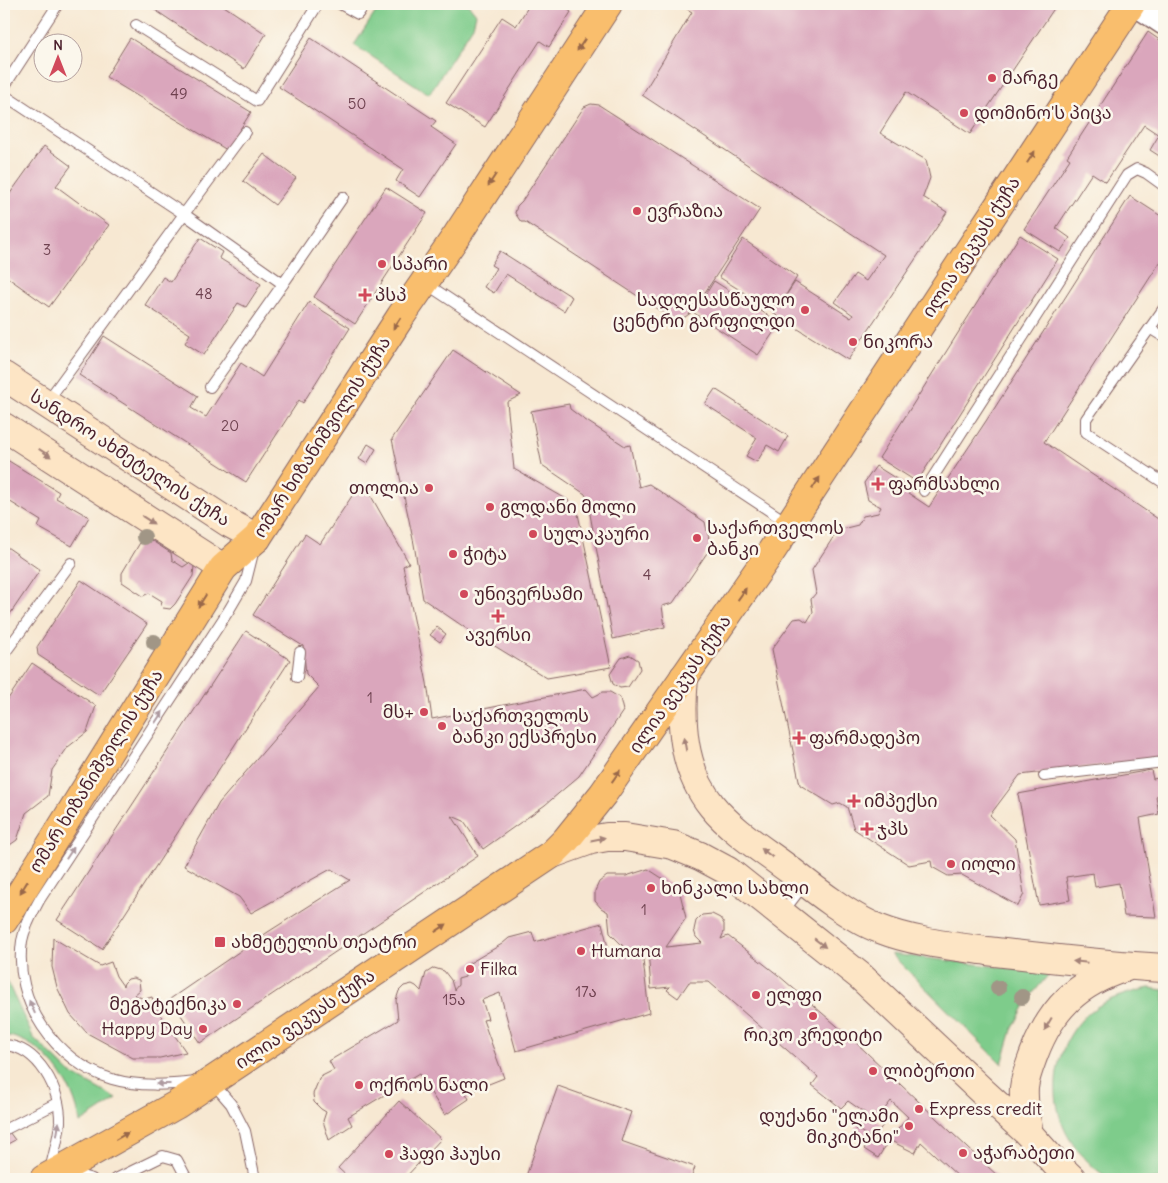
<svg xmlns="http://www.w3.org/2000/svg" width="1168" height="1183" font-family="Delius,'Noto Sans Georgian',sans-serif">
<rect width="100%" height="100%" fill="#fbf7ec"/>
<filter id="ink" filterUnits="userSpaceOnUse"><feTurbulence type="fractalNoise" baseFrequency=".02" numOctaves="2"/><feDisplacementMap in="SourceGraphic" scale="10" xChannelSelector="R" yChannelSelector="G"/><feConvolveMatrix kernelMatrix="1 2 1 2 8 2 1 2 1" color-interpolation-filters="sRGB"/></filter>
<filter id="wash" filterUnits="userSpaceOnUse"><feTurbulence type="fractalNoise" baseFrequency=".0096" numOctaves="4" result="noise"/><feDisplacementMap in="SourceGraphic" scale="20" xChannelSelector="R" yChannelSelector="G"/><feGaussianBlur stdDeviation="1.12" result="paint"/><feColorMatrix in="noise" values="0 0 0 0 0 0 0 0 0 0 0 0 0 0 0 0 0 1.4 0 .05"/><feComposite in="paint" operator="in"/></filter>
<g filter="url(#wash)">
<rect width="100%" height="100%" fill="#f7e8d2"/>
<!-- green -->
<g fill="#7ecc8b" stroke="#64765b">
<path d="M 381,4 L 468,4 L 476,14 L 473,26 L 429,94 L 354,45 Z"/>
<path d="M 891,954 L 1050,973 L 1028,999 L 1012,1030 L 1002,1064 Z"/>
<path d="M 7,981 L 33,1037 L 70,1073 L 117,1099 L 80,1123 C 75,1084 45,1041 4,1035 L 4,989 Z"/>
<path d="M 1149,988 L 1164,990 L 1164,1179 C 1149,1179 1129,1182 1115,1179 C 1102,1177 1090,1164 1082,1155 C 1044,1116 1048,1047 1090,1012 C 1107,998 1128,993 1149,988 Z"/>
</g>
<g id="blocks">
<!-- building -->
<g fill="#daa6bc">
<path d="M 146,4 L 221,4 L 266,34 L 244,69 Z"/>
<path d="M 530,4 L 570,4 L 567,9 L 571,12 L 549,47 L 540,41 L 485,127 L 446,103 L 502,17 L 516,26 Z"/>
<path d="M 679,4 L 1057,4 L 970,134 L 906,92 L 880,133 L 926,160 L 930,178 L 923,197 L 947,212 L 848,360 L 774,314 L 775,312 L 719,277 L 743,239 L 797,277 L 779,306 L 795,282 L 851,318 L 853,315 L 835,302 L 855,274 L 866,281 L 884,255 L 642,95 L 692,12 Z"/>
<path d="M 1148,32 L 1164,43 L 1164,85 L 1161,90 L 1164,93 L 1164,159 L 1150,150 L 1159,135 L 1144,125 L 1106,182 L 1092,173 L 1056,228 L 1070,238 L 1060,252 L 1024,229 L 1070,159 L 1067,157 Z"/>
<path d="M 130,38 L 251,112 L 227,150 L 106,77 Z"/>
<path d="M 311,38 L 436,121 L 431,127 L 456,144 L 420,197 L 396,181 L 403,169 L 279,87 Z"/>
<path d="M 591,104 L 599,105 L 760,209 L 692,312 L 685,317 L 676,319 L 668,316 L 525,222 L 521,222 L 515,213 L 517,206 L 522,201 L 584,107 Z"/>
<path d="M 44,146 L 71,166 L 56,186 L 109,225 L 49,307 L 4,275 L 4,202 Z"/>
<path d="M 264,154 L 296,178 L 275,205 L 243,181 Z"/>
<path d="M 386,187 L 427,213 L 355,324 L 314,297 Z"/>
<path d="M 1130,196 L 1164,218 L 1164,256 L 1044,442 L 1164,523 L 1164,758 L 1020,775 L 990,815 L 1015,839 L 1024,894 L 1018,906 L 962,875 L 948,876 L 932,867 L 931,861 L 909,865 L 854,829 L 847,807 L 840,803 L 833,805 L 800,785 L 772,649 L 794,619 L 801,618 L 807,622 L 813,612 L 811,599 L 816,593 L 812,570 L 838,530 L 858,525 L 863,516 L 878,513 L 881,507 L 868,500 L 864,483 L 876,466 L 911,488 L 908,493 L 929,507 L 994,409 Z"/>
<path d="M 1020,235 L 1058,259 L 917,482 L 879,458 Z"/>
<path d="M 200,238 L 222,252 L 219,258 L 261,284 L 246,307 L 238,303 L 204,355 L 185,343 L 190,334 L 145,305 L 163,277 L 171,282 Z"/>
<path d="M 500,251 L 572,297 L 564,311 L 506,274 L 494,293 L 484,287 L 496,268 L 491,265 Z"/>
<path d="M 714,281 L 780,323 L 758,355 L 694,313 Z"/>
<path d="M 309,302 L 350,328 L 303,403 L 299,400 L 246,482 L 79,375 L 104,336 L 198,396 L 191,408 L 206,417 L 241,363 L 262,377 Z"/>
<path d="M 453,350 L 521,395 L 507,402 L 514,469 L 568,500 L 578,514 L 611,667 L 547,678 L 467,629 L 423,599 L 414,544 L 392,439 Z"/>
<path d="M 715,389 L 788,436 L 779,452 L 767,445 L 757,462 L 746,456 L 757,438 L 705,404 Z"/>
<path d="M 569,404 L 570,409 L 582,418 L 625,446 L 630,445 L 639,487 L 649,484 L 705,522 L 711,547 L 673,603 L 662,606 L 665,627 L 613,639 L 587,498 L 585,494 L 542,465 L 531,411 Z"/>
<path d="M 368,444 L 376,449 L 367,464 L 359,459 Z"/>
<path d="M 4,458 L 59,492 L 56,498 L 89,517 L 72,546 L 38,527 L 41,521 L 4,498 Z"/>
<path d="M 360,484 L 367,489 L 409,563 L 403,566 L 427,683 L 432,719 L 586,689 L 593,697 L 603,692 L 610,692 L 620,698 L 623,711 L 579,776 L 545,805 L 483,849 L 464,821 L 452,816 L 478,856 L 200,1043 L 170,999 L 268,932 L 350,880 L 331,869 L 251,913 L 239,897 L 184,866 L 219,803 L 319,687 L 306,674 L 303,646 L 253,615 L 305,534 L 320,544 Z"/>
<path d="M 149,539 L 171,553 L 172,560 L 183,567 L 189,563 L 194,566 L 193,576 L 175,604 L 170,609 L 163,608 L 161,606 L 162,601 L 149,593 L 143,596 L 122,582 L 122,573 L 141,541 Z"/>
<path d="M 4,545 L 40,570 L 4,623 Z"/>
<path d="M 81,580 L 147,624 L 99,695 L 38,655 L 37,647 Z"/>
<path d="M 437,627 L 446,634 L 440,642 L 430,635 Z"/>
<path d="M 246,631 L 290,660 L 102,949 L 57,920 Z"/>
<path d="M 630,655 L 638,660 L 640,669 L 628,687 L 620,688 L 613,684 L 610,674 L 621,658 Z"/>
<path d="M 32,663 L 96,706 L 87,732 L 68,747 L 52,770 L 48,796 L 26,813 L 17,840 L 4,849 L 4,705 Z"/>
<path d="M 1151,770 L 1153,779 L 1164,777 L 1164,794 L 1156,796 L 1159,814 L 1140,818 L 1156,917 L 1124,916 L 1119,883 L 1095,887 L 1093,873 L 1066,877 L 1070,900 L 1039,905 L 1018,794 Z"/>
<path d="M 648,869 L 679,889 L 686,918 L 666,947 L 702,943 L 696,937 L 694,930 L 696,921 L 702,915 L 712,914 L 720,918 L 724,924 L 724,932 L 721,939 L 728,936 L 778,975 L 851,1038 L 1001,1179 L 961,1179 L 921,1142 L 915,1153 L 889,1140 L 908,1117 L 891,1101 L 876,1120 L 883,1125 L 876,1135 L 889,1140 L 878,1158 L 864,1149 L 871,1138 L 855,1128 L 865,1113 L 848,1101 L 841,1108 L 812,1085 L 818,1077 L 709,982 L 689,982 L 678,998 L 667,990 L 670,987 L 651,989 L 648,950 L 642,951 L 649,1013 L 516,1051 L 500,993 L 482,1000 L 488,1019 L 483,1020 L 504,1078 L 466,1093 L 469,1099 L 445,1115 L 419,1074 L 348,1117 L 352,1125 L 329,1140 L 323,1121 L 326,1112 L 321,1109 L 314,1102 L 313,1094 L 320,1077 L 334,1070 L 329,1061 L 398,1020 L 396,1000 L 399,991 L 404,986 L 412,984 L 416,986 L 421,991 L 426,973 L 434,968 L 444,971 L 451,980 L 454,990 L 458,985 L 458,979 L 465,977 L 465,969 L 468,964 L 502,944 L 509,938 L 532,932 L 535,942 L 602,923 L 609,951 L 629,952 L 610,933 L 608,912 L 601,908 L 595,901 L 595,891 L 599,882 L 607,876 L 626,876 Z"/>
<path d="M 53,938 L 100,966 L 111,962 L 116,976 L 123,986 L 124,983 L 128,979 L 133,978 L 139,980 L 140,990 L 134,995 L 145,999 L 152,997 L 155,1007 L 186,1052 L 160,1058 L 133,1058 L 87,1033 L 70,1014 L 57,987 L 52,967 Z"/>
<path d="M 558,1086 L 631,1112 L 621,1141 L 695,1167 L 691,1179 L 525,1179 Z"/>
<path d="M 399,1101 L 441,1139 L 404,1179 L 350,1179 L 338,1168 Z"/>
<path d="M 4,1125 L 15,1140 L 4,1146 Z"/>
</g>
</g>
</g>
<g filter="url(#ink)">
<use href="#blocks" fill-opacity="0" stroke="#876565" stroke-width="1"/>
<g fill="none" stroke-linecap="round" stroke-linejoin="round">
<!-- service casing -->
<g stroke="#876565" stroke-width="12">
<g id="service">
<path d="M 340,4 L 358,14 L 365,4"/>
<path d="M 136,25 L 257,101 L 318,4"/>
<path d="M 4,87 L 58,4"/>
<path d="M 4,95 L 184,214 L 245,132"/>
<path d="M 425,283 L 788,523"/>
<path d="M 1164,308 L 1086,419 L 1086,432 L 1164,483"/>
<path d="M 1151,329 L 1164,337"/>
<path d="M 210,387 L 283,284"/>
<path d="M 46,403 L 184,214 L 283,284 L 343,197"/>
<path d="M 924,491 L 1127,175 L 1137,169 L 1146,173 L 1164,186"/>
<path d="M 4,654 L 71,563"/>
<path d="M 297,677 L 300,652"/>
<path d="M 1044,776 L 1164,762"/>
<path d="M 782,913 L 805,883"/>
<path d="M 4,1045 C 39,1047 61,1090 60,1122 C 59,1138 53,1155 50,1171"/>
<path d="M 196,1082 C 168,1085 139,1087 112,1079 C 55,1062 13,1001 22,941 C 25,925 33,912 40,899 L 229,610 L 246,581 L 254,549"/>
<path d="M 212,1082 L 231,1104 L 245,1131 L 255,1179"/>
<path d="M 4,1130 L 57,1103"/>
<path d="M 68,1172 L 92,1179"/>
<path d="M 116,1179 L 163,1156 L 177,1160 L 187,1179"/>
</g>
</g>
<!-- tertiary casing -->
<g stroke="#876565" stroke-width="28">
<path id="tertiary" d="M 1137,4 L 1164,22"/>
</g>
<!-- secondary casing -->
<g stroke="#876565" stroke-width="30">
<g id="secondary">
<path d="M 4,376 L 229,523 L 257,538"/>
<path d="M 4,427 L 223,568"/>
<path d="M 684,677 C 680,722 682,769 712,806 C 733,832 765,851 791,871 C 815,890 852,919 880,929 C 913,942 952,946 987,951 C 1046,958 1105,965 1164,968"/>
<path d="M 552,854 L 591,840 L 607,837 L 625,837 L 673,845 L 700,856 L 728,871 L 860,976 L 983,1092 L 1029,1134 L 1055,1163 L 1072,1179"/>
<path d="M 1029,1134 C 1026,1119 1023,1103 1024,1088 C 1025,1077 1030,1065 1034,1054 C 1051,1009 1077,983 1124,968"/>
</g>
</g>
<!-- primary casing -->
<g stroke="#876565" stroke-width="30">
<g id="primary">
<path d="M 4,920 L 223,568 L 257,538 L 401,316 L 457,235 L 608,4"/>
<path d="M 44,1179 L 176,1105 L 552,854 L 566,840 L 603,794 L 771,552 L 1131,4"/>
</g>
</g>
<!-- service -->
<use href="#service" stroke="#fff" stroke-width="10"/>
<!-- tertiary -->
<use href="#tertiary" stroke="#fff" stroke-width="25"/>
<!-- secondary -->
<use href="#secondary" stroke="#fde5c5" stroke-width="28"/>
<!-- primary -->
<use href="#primary" stroke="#f9be6d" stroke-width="28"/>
</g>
<!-- trees -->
<g fill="#a19686">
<circle cx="144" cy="537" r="8"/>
<circle cx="154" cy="642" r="8"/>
<circle cx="998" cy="988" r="8"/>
<circle cx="1022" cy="997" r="8"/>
</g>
<!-- one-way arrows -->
<defs><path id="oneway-solid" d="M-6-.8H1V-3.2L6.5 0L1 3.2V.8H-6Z" transform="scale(1.25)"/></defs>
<g fill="#996749">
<use href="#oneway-solid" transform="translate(581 45) rotate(123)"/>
<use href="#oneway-solid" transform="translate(1031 157) rotate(-57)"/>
<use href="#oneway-solid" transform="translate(492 180) rotate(123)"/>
<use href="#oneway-solid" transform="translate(397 323) rotate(123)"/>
<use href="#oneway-solid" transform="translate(816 483) rotate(-57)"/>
<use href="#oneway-solid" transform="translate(742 594) rotate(-55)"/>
<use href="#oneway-solid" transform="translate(202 601) rotate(122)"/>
<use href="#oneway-solid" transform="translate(616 776) rotate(-55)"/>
<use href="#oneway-solid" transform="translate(24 887) rotate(122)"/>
<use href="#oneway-solid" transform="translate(441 928) rotate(-34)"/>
<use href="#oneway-solid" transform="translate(122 1136) rotate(-30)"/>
</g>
<g fill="#a48278">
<use href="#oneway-solid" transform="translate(45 453) rotate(33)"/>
<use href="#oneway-solid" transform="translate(148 520) rotate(33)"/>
<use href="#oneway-solid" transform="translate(685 744) rotate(-100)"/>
<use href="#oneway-solid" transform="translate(598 839) rotate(-12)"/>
<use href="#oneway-solid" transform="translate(767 853) rotate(-142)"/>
<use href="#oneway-solid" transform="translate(820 943) rotate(38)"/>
<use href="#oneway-solid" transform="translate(1080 962) rotate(-174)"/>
<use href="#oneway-solid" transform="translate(1048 1024) rotate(120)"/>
</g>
<g fill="#ae9aa0">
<use href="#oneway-solid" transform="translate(159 717) rotate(-57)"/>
<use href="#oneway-solid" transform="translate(70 853) rotate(-57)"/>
<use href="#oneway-solid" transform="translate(32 1007) rotate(-114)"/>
<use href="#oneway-solid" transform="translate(163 1084) rotate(-180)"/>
<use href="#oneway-solid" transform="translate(58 1129) rotate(-81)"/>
</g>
</g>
<!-- markers -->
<g fill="#d1495b" stroke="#fbf7ec" stroke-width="2">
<circle cx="992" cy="78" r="5"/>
<circle cx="964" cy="113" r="5"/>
<circle cx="637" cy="211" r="5"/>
<circle cx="382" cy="264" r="5"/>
<path d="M362.5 287.5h5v5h5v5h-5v5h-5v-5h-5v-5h5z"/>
<circle cx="805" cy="310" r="5"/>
<circle cx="853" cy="342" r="5"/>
<path d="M875.5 476.5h5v5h5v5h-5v5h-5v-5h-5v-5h5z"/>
<circle cx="429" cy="488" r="5"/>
<circle cx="490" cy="507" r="5"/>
<circle cx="533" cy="534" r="5"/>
<circle cx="697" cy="538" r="5"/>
<circle cx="453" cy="554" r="5"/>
<circle cx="464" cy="594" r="5"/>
<path d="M495.5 608.5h5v5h5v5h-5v5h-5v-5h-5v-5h5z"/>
<circle cx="424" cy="712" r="5"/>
<circle cx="442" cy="726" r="5"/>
<path d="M796.5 730.5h5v5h5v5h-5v5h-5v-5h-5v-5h5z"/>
<path d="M851.5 793.5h5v5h5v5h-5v5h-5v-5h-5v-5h5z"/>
<path d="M864.5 821.5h5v5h5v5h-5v5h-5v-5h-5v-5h5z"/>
<circle cx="951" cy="864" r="5"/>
<circle cx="651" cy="888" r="5"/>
<rect x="214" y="936" width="12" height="12" rx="2.5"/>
<circle cx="581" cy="951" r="5"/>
<circle cx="470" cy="969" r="5"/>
<circle cx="756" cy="995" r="5"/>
<circle cx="237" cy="1004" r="5"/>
<circle cx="813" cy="1016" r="5"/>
<circle cx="203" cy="1029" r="5"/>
<circle cx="873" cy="1071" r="5"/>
<circle cx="359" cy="1085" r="5"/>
<circle cx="919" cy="1109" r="5"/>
<circle cx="909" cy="1126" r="5"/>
<circle cx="963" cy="1153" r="5"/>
<circle cx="389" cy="1154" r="5"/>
</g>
<g text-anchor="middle" stroke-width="5" stroke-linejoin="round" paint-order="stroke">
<!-- number labels -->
<g font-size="15" fill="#6e414f">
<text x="179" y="99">49</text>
<text x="357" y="109">50</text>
<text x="47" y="255">3</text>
<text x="204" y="299">48</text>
<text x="230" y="431">20</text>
<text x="647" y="580">4</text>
<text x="370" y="703">1</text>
<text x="644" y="915">1</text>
<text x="586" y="997">17ა</text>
<text x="454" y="1005">15ა</text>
</g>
<!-- poi labels -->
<g font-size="18" fill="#4a1f2b" stroke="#fbf7ec" text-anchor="start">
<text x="1002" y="84">მარგე</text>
<text x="974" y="119">დომინო'ს პიცა</text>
<text x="647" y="217">ევრაზია</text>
<text x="392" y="270">სპარი</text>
<text x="375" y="301">პსპ</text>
<text x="795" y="306" text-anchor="end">სადღესასწაულო<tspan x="795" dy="21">ცენტრი გარფილდი</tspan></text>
<text x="863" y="348">ნიკორა</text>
<text x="888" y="490">ფარმსახლი</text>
<text x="419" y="494" text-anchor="end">თოლია</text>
<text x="500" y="513">გლდანი მოლი</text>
<text x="707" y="534">საქართველოს<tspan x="707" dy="21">ბანკი</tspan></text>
<text x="543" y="540">სულაკაური</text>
<text x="463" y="560">ჭიტა</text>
<text x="474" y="600">უნივერსამი</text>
<text x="498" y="641" text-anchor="middle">ავერსი</text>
<text x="414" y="718" text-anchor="end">მს+</text>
<text x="452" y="722">საქართველოს<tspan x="452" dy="21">ბანკი ექსპრესი</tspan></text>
<text x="809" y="744">ფარმადეპო</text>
<text x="864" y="807">იმპექსი</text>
<text x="877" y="835">ჯპს</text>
<text x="961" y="870">იოლი</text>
<text x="661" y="894">ხინკალი სახლი</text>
<text x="231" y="948">ახმეტელის თეატრი</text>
<text x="591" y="957">Humana</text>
<text x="480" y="975">Filka</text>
<text x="766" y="1001">ელფი</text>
<text x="227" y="1010" text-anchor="end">მეგატექნიკა</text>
<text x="193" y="1035" text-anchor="end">Happy Day</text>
<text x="813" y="1041" text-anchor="middle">რიკო კრედიტი</text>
<text x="883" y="1077">ლიბერთი</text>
<text x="369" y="1091">ოქროს ნალი</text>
<text x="929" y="1115">Express credit</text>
<text x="899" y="1122" text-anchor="end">დუქანი "ელამი<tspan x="899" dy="21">მიკიტანი"</tspan></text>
<text x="973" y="1159">აჭარაბეთი</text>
<text x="399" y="1160">ჰაფი ჰაუსი</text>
</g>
<!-- street labels -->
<g font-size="18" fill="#4a1f2b" stroke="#fbf7ec">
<text transform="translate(971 247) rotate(-57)" y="6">ილია ვეკუას ქუჩა</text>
<text transform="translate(322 437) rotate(-57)" y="6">ომარ ხიზანიშვილის ქუჩა</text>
<text transform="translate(130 458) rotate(33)" y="6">სანდრო ახმეტელის ქუჩა</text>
<text transform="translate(680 684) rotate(-55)" y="6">ილია ვეკუას ქუჩა</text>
<text transform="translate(96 771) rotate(-58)" y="6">ომარ ხიზანიშვილის ქუჩა</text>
<text transform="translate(305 1019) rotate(-34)" y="6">ილია ვეკუას ქუჩა</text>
</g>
</g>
<!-- margin -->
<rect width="1168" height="1183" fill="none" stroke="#fbf7ec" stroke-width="20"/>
<!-- north arrow -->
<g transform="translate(58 58)"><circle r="24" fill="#fbf7ec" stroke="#b4a19f"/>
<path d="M0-4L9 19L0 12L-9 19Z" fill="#d1495b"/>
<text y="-8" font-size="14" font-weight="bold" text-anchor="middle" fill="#4a1f2b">N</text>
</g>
</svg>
